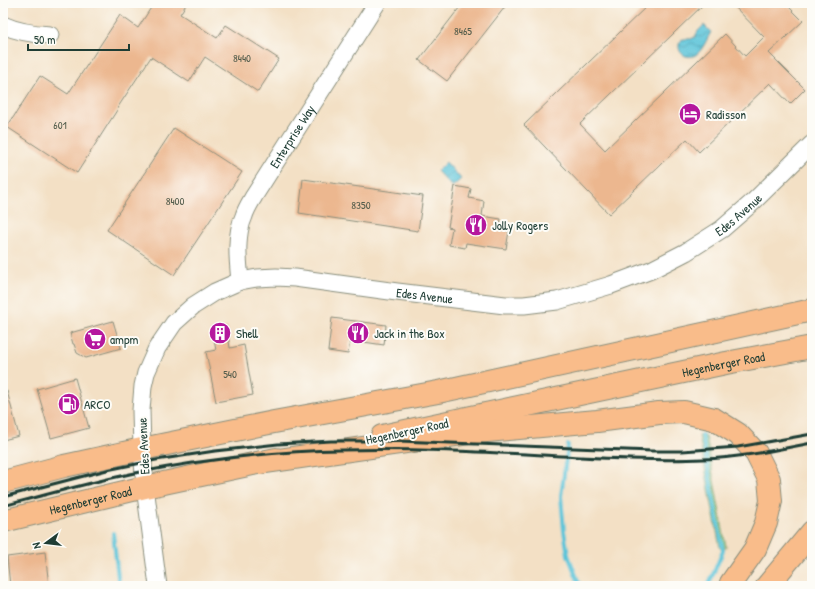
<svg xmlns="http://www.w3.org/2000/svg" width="815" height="589" font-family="'Patrick Hand',sans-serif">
<defs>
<pattern id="wetland-marsh" width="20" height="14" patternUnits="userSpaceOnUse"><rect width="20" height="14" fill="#9acf80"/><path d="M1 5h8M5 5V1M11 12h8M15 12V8" fill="none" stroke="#7da96a"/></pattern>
<pattern id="water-waves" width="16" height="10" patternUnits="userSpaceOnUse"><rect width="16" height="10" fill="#5cc4d9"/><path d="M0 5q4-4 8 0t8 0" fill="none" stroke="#4ba0b1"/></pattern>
</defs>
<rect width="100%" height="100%" fill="#fdfcf7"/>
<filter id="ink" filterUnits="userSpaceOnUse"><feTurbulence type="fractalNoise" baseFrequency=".025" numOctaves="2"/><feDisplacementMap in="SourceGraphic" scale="8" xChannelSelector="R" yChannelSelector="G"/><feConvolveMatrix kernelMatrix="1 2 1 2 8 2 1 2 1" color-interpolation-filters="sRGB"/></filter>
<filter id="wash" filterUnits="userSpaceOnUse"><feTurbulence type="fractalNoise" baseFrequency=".012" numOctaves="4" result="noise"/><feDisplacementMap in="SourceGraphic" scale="16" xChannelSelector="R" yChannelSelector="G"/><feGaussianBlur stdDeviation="0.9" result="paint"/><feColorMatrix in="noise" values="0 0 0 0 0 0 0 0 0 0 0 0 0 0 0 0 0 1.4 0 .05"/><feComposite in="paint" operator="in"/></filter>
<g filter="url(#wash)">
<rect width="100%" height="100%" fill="#f3e0c5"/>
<!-- wetland -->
<path fill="url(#wetland-marsh)" stroke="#5c865a" d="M 702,435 L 706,436 L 726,547 L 723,551 L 720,548 L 699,436 Z"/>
<!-- water -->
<g fill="url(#water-waves)" stroke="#3e8086">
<path d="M 704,25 L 711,32 C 707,39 703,49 697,54 C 689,60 678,55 679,45 C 679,43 681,40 682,39 L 691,39 L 695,37 L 698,31 Z"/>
<path d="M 446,162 L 461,179 L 452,187 L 437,171 Z"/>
</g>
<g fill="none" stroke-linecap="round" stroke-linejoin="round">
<!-- stream -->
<g stroke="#5cc4d9" stroke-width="4">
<path d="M 702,435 L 723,551 L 708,586"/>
<path d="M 568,445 L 561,496 L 564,531 L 568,555 L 580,586"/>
<path d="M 113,533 L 119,586"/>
</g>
</g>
<g id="blocks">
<!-- building -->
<g fill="#ecb78f">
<path d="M 154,3 L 187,3 L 180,14 L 217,38 L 226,25 L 279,59 L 258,92 L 205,57 L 189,82 L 151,57 L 118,107 L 119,107 L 77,173 L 7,127 L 40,76 L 68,94 L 120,15 L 138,28 Z"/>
<path d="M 463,3 L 508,3 L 447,81 L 419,60 Z"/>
<path d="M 650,3 L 705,3 L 580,124 L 605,150 L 725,34 L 745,56 L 764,37 L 731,3 L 785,3 L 803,21 L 769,53 L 805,89 L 790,104 L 770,83 L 699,152 L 687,139 L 609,214 L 524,125 Z"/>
<path d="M 174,128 L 242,172 L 174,275 L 107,230 Z"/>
<path d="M 303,179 L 423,196 L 418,231 L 299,213 Z"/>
<path d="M 455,186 L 471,189 L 469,198 L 484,201 L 482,216 L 501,219 L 499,230 L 509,231 L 506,249 L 466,243 L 465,248 L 449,245 L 452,228 L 448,227 Z"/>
<path d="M 332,318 L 386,325 L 384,345 L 350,340 L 348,354 L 328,351 Z"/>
<path d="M 113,321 L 121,348 L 86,358 L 77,353 L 74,344 L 73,344 L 70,333 Z"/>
<path d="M 227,327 L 230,348 L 244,345 L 253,395 L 216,402 L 206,352 L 216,350 L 212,330 Z"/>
<path d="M 75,378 L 89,428 L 51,438 L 37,389 Z"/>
<path d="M 3,391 L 7,391 L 19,436 L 3,440 Z"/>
<path d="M 45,552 L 49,586 L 10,586 L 7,557 Z"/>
</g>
</g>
</g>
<g filter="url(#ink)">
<use href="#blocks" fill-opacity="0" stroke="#898e7c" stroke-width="1"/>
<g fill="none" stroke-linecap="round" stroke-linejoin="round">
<!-- minor casing -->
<g stroke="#898e7c" stroke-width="19">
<g id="minor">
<path d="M 3,25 C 18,32 33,34 50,35"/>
<path id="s1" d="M 240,281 C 238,261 235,235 244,216 C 246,209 250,203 254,196 L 377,3"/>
<path id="s2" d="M 158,586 L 145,487 L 142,449 L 141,410 L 143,386 L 146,373 L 157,348 L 174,323 L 193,306 L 215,292 L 240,281 L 257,278 L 276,277 L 295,278 L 397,292 L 505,305 L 524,305 L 557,301 L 611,285 L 651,270 L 686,252 L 722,229 L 753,202 L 812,144"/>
</g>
</g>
<!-- major casing -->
<g stroke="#898e7c" stroke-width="24">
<g id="major">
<path id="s3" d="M 382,436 L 726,363 L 812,347"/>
<path d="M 3,482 L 64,466 L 142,449 L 274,422 L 438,392 L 812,310"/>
<path id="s4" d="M 3,521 L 145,487 L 276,459"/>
</g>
</g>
<!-- highway casing -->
<g stroke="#898e7c" stroke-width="24">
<g id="highway">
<path d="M 258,463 L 476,432 L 597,421 L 659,413 L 684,412 L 714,419 L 738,434 L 756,453 L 769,479 L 771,501 L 766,523 L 755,549 L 731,583 L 730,586"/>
<path d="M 767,586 L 812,532"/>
</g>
</g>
<!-- minor -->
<use href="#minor" stroke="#fff" stroke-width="17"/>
<!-- major -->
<use href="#major" stroke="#f9bc8a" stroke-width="22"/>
<!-- highway -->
<use href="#highway" stroke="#f9bc8a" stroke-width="22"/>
<!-- rail -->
<g stroke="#1f3d34" stroke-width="3">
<path d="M 3,497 L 107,470 L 156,460 L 215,451 L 278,444 L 331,441 L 398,441 L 652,451 L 682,451 L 738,447 L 812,434"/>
<path d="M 3,506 C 45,495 87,483 130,474 C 200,460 271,451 342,450 C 421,448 501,453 580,457 C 621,459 662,461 703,459 C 740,458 776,450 812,443"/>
</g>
</g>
</g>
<!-- icons -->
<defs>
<g id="hotel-disc" transform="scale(1.15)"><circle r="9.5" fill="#b5179e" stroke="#fdfcf7"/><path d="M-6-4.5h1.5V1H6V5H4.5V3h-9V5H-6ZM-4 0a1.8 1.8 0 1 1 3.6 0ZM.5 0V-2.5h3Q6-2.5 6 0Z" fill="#fff"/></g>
<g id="restaurant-disc" transform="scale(1.15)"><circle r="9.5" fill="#b5179e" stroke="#fdfcf7"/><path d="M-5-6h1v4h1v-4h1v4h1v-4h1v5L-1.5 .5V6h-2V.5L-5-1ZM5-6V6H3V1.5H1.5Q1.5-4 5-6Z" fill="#fff"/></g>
<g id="building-disc" transform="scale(1.15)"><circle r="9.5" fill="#b5179e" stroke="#fdfcf7"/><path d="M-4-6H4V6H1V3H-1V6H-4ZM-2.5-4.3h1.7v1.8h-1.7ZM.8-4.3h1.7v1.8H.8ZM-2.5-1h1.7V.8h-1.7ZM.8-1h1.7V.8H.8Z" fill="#fff"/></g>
<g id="supermarket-disc" transform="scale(1.15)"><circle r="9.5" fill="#b5179e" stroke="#fdfcf7"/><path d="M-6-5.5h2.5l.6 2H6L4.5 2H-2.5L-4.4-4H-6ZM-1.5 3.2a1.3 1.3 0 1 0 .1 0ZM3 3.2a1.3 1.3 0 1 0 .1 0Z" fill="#fff"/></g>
<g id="fuel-disc" transform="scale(1.15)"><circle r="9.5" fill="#b5179e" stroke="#fdfcf7"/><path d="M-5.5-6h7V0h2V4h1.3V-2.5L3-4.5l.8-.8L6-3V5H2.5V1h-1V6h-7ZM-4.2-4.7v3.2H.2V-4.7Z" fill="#fff"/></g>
</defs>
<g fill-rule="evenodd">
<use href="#hotel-disc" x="690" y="114"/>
<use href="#restaurant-disc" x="476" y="225"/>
<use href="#building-disc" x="220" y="333"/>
<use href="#restaurant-disc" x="358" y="333"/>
<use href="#supermarket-disc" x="95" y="339"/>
<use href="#fuel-disc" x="69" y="404"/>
</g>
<g text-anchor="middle" stroke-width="4" stroke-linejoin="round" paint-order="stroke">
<!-- number labels -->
<g font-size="11" fill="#525c4b">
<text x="463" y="35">8465</text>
<text x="242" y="62">8440</text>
<text x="60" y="129">601</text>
<text x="175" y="205">8400</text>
<text x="361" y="209">8350</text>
<text x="230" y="378">540</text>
</g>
<!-- poi labels -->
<g font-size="13" fill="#1f3d34" stroke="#fdfcf7" text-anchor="start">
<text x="706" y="119">Radisson</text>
<text x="492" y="230">Jolly Rogers</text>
<text x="236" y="338">Shell</text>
<text x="374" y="338">Jack in the Box</text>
<text x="110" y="344">ampm</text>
<text x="84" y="409">ARCO</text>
</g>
<!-- street labels -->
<g font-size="13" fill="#1f3d34" stroke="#fdfcf7">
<text dy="5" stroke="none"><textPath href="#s1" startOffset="159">Enterprise Way</textPath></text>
<text dy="5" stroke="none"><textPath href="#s2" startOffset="873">Edes Avenue</textPath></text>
<text dy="5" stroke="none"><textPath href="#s2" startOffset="537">Edes Avenue</textPath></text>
<text dy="5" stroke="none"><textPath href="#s3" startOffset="349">Hegenberger Road</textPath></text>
<text transform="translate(407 431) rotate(-12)" y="5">Hegenberger Road</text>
<text transform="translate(143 446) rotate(-93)" y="5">Edes Avenue</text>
<text dy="5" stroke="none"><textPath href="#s4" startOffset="90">Hegenberger Road</textPath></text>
</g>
</g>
<!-- margin -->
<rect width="815" height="589" fill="none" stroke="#fdfcf7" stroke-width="16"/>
<!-- north arrow -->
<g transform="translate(46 543) rotate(255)" stroke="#fdfcf7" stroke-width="3" paint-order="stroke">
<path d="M0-3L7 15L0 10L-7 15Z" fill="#1f3d34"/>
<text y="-6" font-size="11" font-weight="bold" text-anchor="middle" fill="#1f3d34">N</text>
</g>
<!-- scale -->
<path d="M28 44v6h101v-6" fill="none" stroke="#1f3d34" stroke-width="2"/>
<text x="34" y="44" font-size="12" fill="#1f3d34" stroke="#fdfcf7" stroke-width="3" paint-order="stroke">50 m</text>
</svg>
